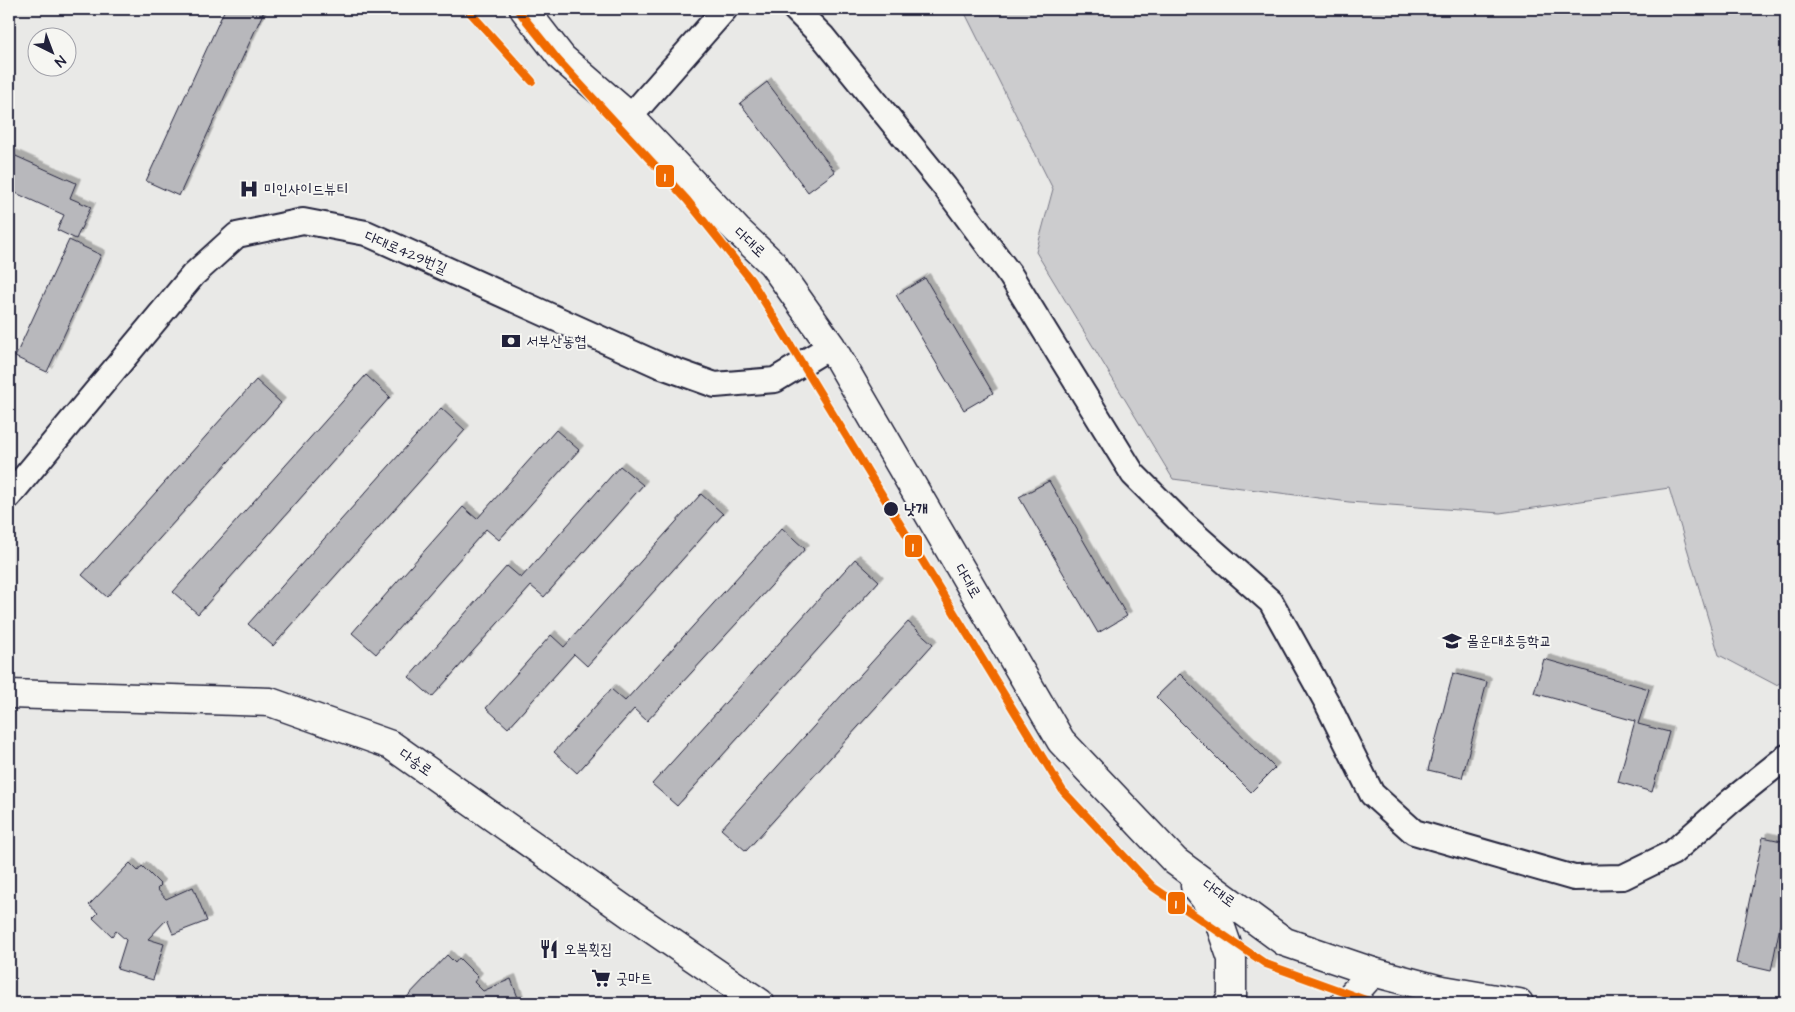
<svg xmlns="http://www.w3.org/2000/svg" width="1795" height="1012" font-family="'Architects Daughter','Poor Story',sans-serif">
<defs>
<filter id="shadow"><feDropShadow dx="4.5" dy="-4.5" stdDeviation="0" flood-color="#0004"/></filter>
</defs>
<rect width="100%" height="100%" fill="#e9e9e7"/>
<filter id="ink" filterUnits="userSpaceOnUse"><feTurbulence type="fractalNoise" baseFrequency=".02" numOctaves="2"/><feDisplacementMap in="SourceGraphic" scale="10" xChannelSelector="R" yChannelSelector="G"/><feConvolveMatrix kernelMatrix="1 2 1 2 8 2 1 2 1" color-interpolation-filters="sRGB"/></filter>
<g filter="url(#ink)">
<!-- green -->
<path fill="#ccccce" stroke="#777784" d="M 963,9 L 1786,9 L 1786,680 L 1776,685 L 1719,655 L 1669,488 L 1500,513 L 1349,502 L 1173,479 L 1036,252 L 1053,189 Z"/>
<!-- building -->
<g fill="#b8b8bc" stroke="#22223b" filter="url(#shadow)">
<path d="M 225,9 L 265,9 L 179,196 L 146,181 Z"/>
<path d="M 767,82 L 835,172 L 808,192 L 740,103 Z"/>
<path d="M 9,153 L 76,183 L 70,198 L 91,207 L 76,239 L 57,230 L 64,215 L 9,190 Z"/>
<path d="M 69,240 L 101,255 L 47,372 L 15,357 Z"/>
<path d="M 925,278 L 993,393 L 964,410 L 896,295 Z"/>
<path d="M 366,375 L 390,397 L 198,614 L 173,592 Z"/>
<path d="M 256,380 L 281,403 L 107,597 L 82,575 Z"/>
<path d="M 441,408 L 465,430 L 273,646 L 248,624 Z"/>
<path d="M 556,430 L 579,450 L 499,540 L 486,529 L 376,654 L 352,633 L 463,507 L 477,519 Z"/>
<path d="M 620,466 L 643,485 L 544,597 L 531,586 L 432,697 L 409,677 L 507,566 L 521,578 Z"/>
<path d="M 1049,481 L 1127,616 L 1098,633 L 1019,497 Z"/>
<path d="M 701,494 L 723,514 L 587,666 L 574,654 L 508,728 L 486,708 L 551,635 L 564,647 Z"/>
<path d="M 782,528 L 805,549 L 647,721 L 634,709 L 577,773 L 554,752 L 611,689 L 625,701 Z"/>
<path d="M 855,559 L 879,581 L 677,806 L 652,784 Z"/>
<path d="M 908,622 L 933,644 L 746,851 L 721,829 Z"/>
<path d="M 1544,659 L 1649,689 L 1638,724 L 1669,732 L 1652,792 L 1618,782 L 1635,721 L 1534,693 Z"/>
<path d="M 1453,673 L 1487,682 L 1462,778 L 1428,770 Z"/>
<path d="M 1180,674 L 1275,768 L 1251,792 L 1156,697 Z"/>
<path d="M 1763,837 L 1786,842 L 1786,896 L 1771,971 L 1736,963 Z"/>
<path d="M 130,863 L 138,871 L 142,866 L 161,885 L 157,889 L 166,899 L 193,887 L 207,921 L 173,934 L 167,919 L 148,939 L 164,944 L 153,980 L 117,969 L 126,940 L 116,931 L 112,936 L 93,918 L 98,913 L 89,905 Z"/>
<path d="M 447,955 L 455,963 L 459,958 L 478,977 L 474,982 L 483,991 L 511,979 L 520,1003 L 413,1003 L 407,997 Z"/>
</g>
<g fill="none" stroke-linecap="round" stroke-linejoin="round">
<!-- minor casing -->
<g stroke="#22223b" stroke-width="28">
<g id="minor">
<path d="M 795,9 L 823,37 L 944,186 L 1011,276 L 1133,474 L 1184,525 L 1271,602 L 1326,701 L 1372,794 L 1414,832 L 1574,878 L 1623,877 L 1672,853 L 1731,801 L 1786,757"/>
<path d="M 630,117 L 725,9"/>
<path d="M 9,496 L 193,275 L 237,235 L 303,221 L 366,233 L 659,365 L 715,385 L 775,380 L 831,346"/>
</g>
</g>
<!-- major casing -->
<g stroke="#22223b" stroke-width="31">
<g id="major">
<path d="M 524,9 L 562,58 L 630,117 L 737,230 L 772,263 L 831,346 L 1061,741 L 1175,861 L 1285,942 L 1373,972 L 1437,989 L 1519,1003"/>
<path d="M 9,694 L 270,702 L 391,745 L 633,916 L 760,1003"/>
<path d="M 1195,886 L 1216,913 L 1232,959 L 1232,998 L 1228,1003"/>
<path d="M 1345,1003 L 1373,972"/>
</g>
</g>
<!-- minor -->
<use href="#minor" stroke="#f6f6f2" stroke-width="24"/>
<!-- major -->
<use href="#major" stroke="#f6f6f2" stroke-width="28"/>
<!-- metro-1 casing -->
<g stroke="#f6f6f2" stroke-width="11">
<g id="metro-1">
<path d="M 467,9 L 532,81"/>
<path d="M 517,9 L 558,60 L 687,200 L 751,280 L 1063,791 L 1153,887 L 1266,964 L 1374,1003"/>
</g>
</g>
<!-- metro-1 -->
<use href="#metro-1" stroke="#f06a00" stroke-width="8"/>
</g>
</g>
<!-- icons -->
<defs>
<g id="hospital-bare" transform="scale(1.5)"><path d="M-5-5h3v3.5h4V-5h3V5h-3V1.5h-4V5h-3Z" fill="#22223b" stroke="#f6f6f2" stroke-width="2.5" paint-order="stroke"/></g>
<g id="bank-bare" transform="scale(1.5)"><path d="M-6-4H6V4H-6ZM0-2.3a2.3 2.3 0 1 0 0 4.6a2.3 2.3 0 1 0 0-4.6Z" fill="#22223b" stroke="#f6f6f2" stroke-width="2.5" paint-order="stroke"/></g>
<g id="school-bare" transform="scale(1.5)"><path d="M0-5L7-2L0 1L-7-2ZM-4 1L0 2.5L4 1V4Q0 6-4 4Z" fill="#22223b" stroke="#f6f6f2" stroke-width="2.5" paint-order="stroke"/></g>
<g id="restaurant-bare" transform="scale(1.5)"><path d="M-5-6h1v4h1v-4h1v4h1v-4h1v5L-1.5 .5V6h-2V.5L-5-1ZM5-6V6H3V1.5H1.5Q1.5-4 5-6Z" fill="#22223b" stroke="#f6f6f2" stroke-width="2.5" paint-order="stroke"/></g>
<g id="supermarket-bare" transform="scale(1.5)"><path d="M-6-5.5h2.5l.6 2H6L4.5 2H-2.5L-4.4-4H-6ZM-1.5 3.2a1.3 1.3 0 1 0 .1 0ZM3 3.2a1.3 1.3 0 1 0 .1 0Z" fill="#22223b" stroke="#f6f6f2" stroke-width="2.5" paint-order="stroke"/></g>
</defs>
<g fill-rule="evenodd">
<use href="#hospital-bare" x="249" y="189"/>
<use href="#bank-bare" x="511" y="341"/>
<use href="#school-bare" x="1452" y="641"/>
<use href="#restaurant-bare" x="549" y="949"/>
<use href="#supermarket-bare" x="601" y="978"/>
</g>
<!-- markers -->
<circle fill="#22223b" stroke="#f6f6f2" stroke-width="2" cx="891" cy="509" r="8"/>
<g text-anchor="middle" stroke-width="4" stroke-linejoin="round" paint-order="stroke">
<!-- poi labels -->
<g font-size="15" fill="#22223b" stroke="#f6f6f2" text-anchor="start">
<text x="264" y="194">미인사이드뷰티</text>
<text x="526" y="346">서부산농협</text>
<text x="1467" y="646">몰운대초등학교</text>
<text x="564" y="954">오복횟집</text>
<text x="616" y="983">굿마트</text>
</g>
<!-- street labels -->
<g font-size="15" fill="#22223b" stroke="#f6f6f2">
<text transform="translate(750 242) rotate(43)" y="5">다대로</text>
<text transform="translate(406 252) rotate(23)" y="5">다대로429번길</text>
<text transform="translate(968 581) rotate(60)" y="5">다대로</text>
<text transform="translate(416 762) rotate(35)" y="5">다송로</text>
<text transform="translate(1219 893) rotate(36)" y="5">다대로</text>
</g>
<!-- stop labels -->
<g font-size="15" font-weight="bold" fill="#22223b" stroke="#f6f6f2" text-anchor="start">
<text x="904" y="514">낫개</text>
</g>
</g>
<g stroke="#f6f6f2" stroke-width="2">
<rect x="655" y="164" width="20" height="24" rx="5" fill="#f06a00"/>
<rect x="904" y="534" width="19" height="24" rx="5" fill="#f06a00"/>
<rect x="1167" y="891" width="19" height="24" rx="5" fill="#f06a00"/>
</g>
<g font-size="14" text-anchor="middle" font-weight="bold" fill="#fff">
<text x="665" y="181">1</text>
<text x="913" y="551">1</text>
<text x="1176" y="908">1</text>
</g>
<!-- margin -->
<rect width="1795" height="1012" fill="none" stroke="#f6f6f2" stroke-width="30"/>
<rect x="15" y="15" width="1765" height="982" fill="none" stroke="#22223b" stroke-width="2" filter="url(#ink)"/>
<!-- north arrow -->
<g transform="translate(52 52) rotate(138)"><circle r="24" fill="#f6f6f2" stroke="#a1a1a9"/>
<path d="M0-4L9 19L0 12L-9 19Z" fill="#22223b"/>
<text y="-8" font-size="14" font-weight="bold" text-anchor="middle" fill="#22223b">N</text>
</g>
</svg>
